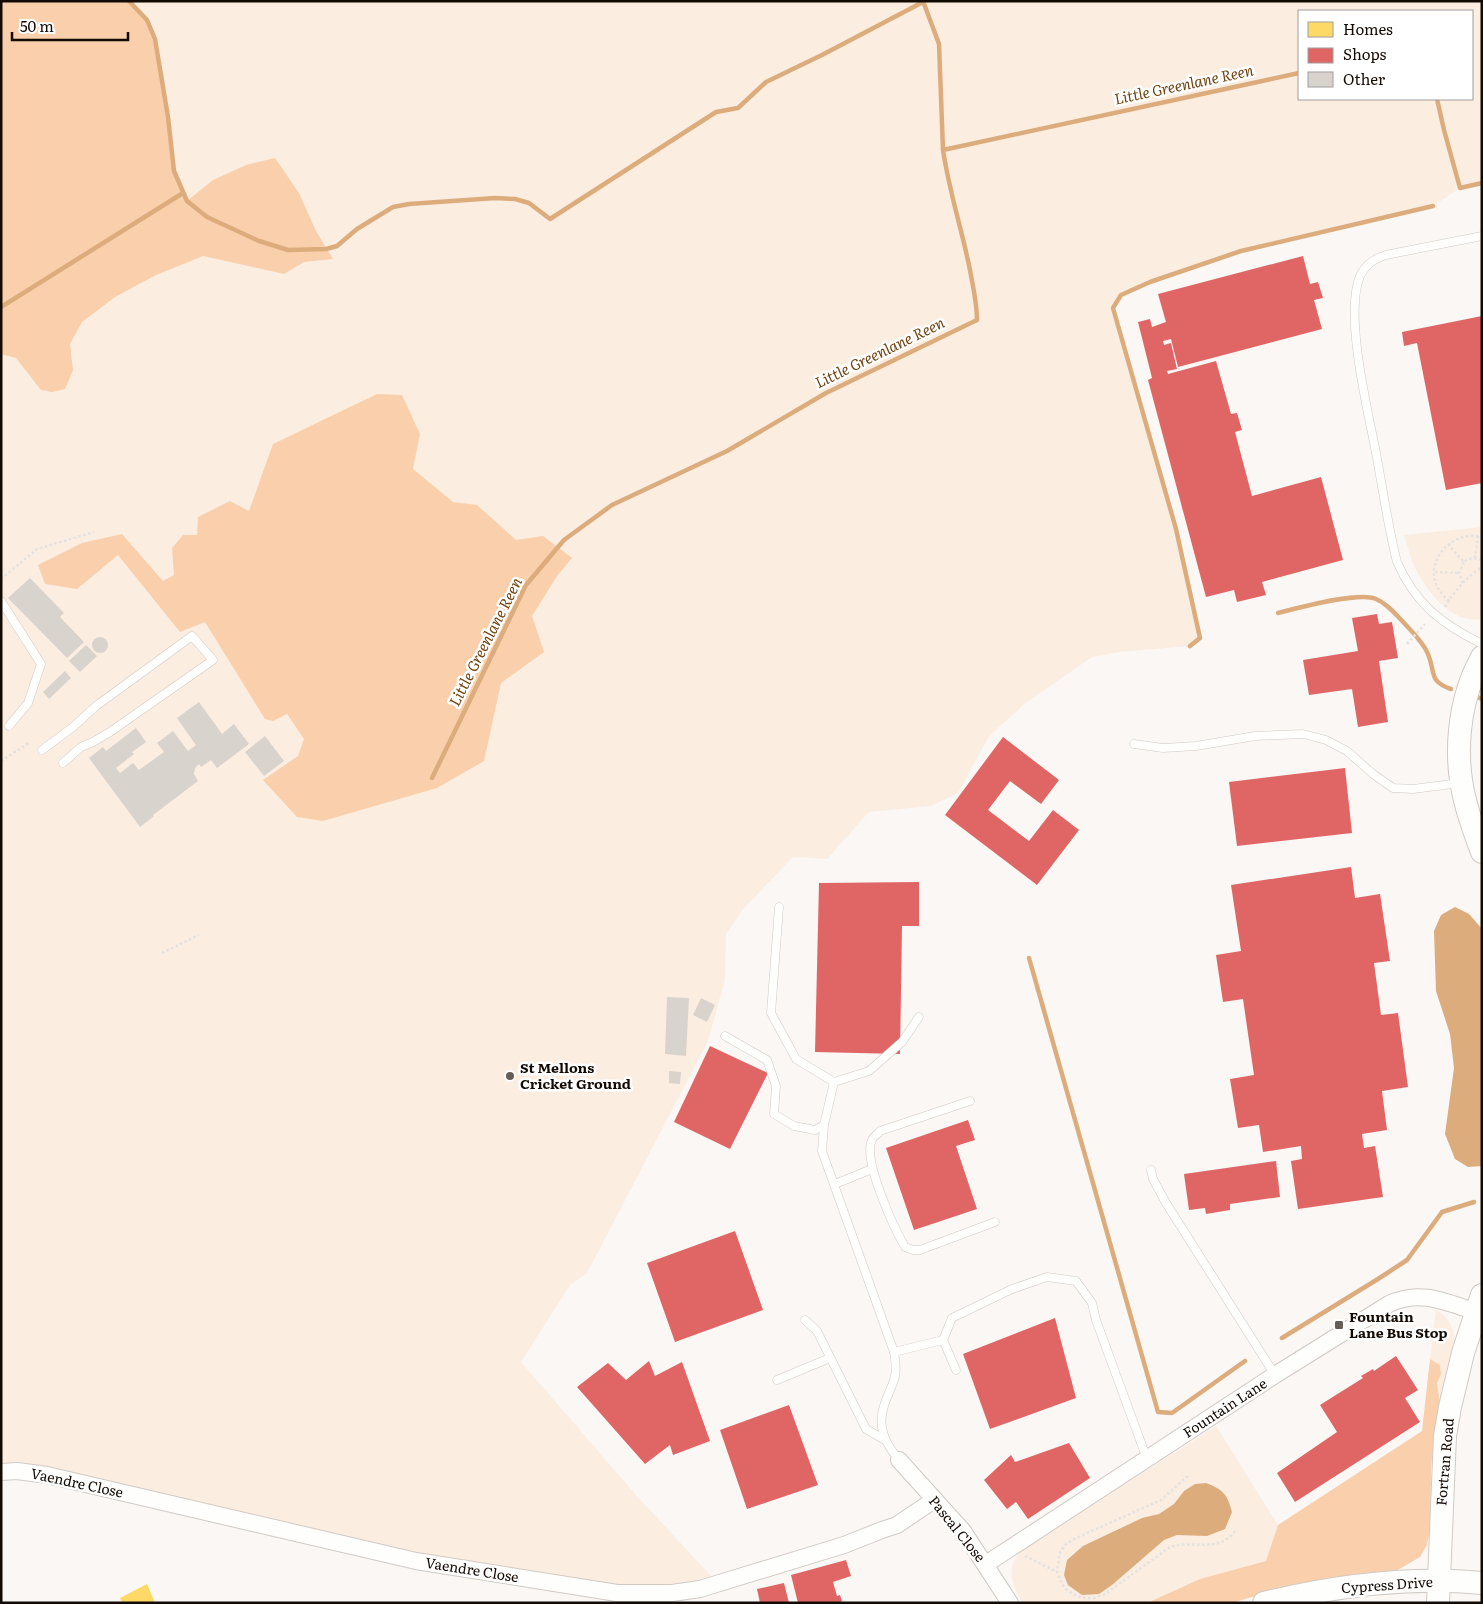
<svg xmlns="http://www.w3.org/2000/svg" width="1483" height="1604" font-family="Literata,serif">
<rect width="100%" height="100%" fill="#faf7f4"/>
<!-- green -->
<g fill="#fcede1" fill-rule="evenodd">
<path d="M 129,1 L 1482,1 L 1482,183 L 1460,188 L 1433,206 L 1241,251 L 1150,282 L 1121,295 L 1113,307 L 1176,529 L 1200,638 L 1190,646 L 1119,652 L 1092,657 L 1027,702 L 989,736 L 958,793 L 931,806 L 869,812 L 827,859 L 793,857 L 744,908 L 726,934 L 725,979 L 708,1041 L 587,1273 L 570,1285 L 521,1362 L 636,1495 L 711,1576 L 685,1584 L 617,1587 L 471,1564 L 1,1467 L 1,307 L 183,193 L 174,171 L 168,117 L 155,39 L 147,20 ZM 1299,11 L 1472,11 L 1472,99 L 1299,99 Z"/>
<path d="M 1482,527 L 1482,619 C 1450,625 1423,587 1412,561 C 1409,553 1407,543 1404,535 Z"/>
<path d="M 1436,1310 C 1449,1317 1453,1327 1455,1341 L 1440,1404 L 1437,1383 L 1441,1374 L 1440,1365 L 1430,1359 Z"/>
<path d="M 1216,1426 L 1278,1525 L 1267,1561 L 1200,1579 L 1147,1603 L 1023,1603 C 1014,1590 1006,1571 1017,1556 C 1026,1543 1062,1524 1076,1515 C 1123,1485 1170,1456 1216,1426 Z"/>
</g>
<!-- forest -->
<g fill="#f9d0ab">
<path d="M 1,1 L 129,1 L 147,20 L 155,39 L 168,117 L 174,171 L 187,201 L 213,180 L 246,165 L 275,158 L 299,193 L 316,231 L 333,259 L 304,262 L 284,274 L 203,256 L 156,275 L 115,297 L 82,322 L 70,344 L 73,370 L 65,389 L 52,392 L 41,390 L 16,358 L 1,354 Z"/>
<path d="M 377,394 L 402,395 L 420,434 L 413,469 L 453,502 L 477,505 L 516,540 L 543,536 L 572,558 L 557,576 L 532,616 L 544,652 L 501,683 L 484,761 L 437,788 L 323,821 L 297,817 L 263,780 L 298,756 L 304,739 L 287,714 L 273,721 L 265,719 L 205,622 L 180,632 L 118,555 L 77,589 L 45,584 L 38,565 L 82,543 L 122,534 L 163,581 L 174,575 L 172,548 L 183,535 L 197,535 L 198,517 L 230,501 L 249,511 L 273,444 Z"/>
<path d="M 1430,1359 L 1440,1365 L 1441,1374 L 1437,1383 L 1440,1404 L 1435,1429 L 1431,1469 L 1430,1530 L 1427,1545 L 1420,1557 L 1396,1571 L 1274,1591 L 1231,1603 L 1147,1603 L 1200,1579 L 1266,1561 L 1278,1525 L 1422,1431 Z"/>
</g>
<!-- water -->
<g fill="#ddac7d">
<path d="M 1455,907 L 1469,914 L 1482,929 L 1482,1166 L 1468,1167 L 1455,1159 L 1445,1134 L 1454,1068 L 1450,1034 L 1436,991 L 1434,931 L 1441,915 Z"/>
<path d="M 1206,1483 C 1224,1490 1227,1494 1232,1512 L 1225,1529 L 1207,1536 L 1177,1535 L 1164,1540 L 1112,1585 L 1099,1594 L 1082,1595 L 1068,1585 L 1064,1575 L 1067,1560 L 1083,1546 L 1142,1518 L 1159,1514 L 1174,1504 L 1184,1491 L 1195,1484 Z"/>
</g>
<!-- homes -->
<path fill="#ffd966" d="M 147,1584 L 155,1603 L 122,1603 L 120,1598 Z"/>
<!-- shops -->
<g fill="#e06666">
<path d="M 1303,256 L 1310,284 L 1318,282 L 1323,298 L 1314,300 L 1322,329 L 1178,367 L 1171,339 L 1163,341 L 1164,345 L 1171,343 L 1177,369 L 1167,371 L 1168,374 L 1216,361 L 1231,414 L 1237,413 L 1242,430 L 1235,432 L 1252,496 L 1321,477 L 1343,560 L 1262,582 L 1266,595 L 1237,602 L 1234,590 L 1206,597 L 1148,380 L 1152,378 L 1138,322 L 1150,319 L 1152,327 L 1166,322 L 1158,294 Z"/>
<path d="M 1482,316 L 1482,483 L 1446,490 L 1417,343 L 1404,346 L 1402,332 Z"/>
<path d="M 1377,614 L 1379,624 L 1392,622 L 1398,658 L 1379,661 L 1388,722 L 1358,727 L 1352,689 L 1309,695 L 1303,660 L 1358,651 L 1352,618 Z"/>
<path d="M 1003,737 L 1059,780 L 1041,804 L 1010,781 L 988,810 L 1029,841 L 1053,810 L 1079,830 L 1037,885 L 945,815 Z"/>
<path d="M 1345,768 L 1352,833 L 1237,846 L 1229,782 Z"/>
<path d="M 1351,867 L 1355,898 L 1380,894 L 1390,961 L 1374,963 L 1381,1015 L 1398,1013 L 1408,1087 L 1382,1091 L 1387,1130 L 1362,1134 L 1364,1148 L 1375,1146 L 1383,1197 L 1298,1209 L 1291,1161 L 1302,1159 L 1301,1146 L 1263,1152 L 1259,1125 L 1238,1128 L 1230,1079 L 1254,1075 L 1243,999 L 1223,1002 L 1216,955 L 1241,951 L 1231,885 Z"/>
<path d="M 919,882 L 919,926 L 902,926 L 900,1054 L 815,1052 L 819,883 Z"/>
<path d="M 710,1046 L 768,1073 L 730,1149 L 674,1122 Z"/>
<path d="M 968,1120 L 975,1140 L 956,1146 L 977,1209 L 914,1230 L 886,1148 Z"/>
<path d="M 1276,1161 L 1280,1197 L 1230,1204 L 1230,1210 L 1206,1214 L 1205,1208 L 1189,1210 L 1184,1174 Z"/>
<path d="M 735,1231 L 763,1310 L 675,1342 L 647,1263 Z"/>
<path d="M 1055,1318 L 1076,1398 L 990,1429 L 963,1354 Z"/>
<path d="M 1396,1356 L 1418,1390 L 1405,1398 L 1420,1422 L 1295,1502 L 1277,1473 L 1337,1432 L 1320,1405 L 1363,1378 L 1361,1376 L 1373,1369 L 1374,1371 Z"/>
<path d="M 649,1361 L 655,1376 L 682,1362 L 710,1441 L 673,1455 L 670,1445 L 645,1464 L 577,1387 L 608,1363 L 626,1380 Z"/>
<path d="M 789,1405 L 818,1485 L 747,1509 L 720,1430 Z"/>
<path d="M 1069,1443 L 1090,1478 L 1028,1519 L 1016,1502 L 1007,1509 L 984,1480 L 1011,1455 L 1015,1462 Z"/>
<path d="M 846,1560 L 851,1576 L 833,1582 L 837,1596 L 840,1595 L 842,1601 L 839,1603 L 798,1603 L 791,1575 Z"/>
<path d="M 784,1583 L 789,1603 L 760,1603 L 757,1589 Z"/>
</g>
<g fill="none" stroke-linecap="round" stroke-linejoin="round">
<!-- stream -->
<g stroke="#ddac7d" stroke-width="4.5">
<path d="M 129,1 L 147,20 L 155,39 L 168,117 L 174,171 L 187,201 L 207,217 L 259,241 L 288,250 L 326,249 L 337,246 L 357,229 L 393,207 L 409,204 L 495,198 L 515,199 L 529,203 L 550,219 L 716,112 L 738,108 L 766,82 L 822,55 L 923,2"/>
<path d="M 923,1 L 939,44 L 943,150"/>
<path d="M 1437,99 L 1444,130 L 1460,188 L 1482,183"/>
<path d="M 1,307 L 183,193"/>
<path d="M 1278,613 C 1298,608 1359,591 1376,599 C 1388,604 1396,615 1405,624 C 1413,633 1423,642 1428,654 C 1436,673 1428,681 1451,689"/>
<path d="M 1190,646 L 1200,638 L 1176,529 L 1113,308 L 1121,295 L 1150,282 L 1241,251 L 1433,206"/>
<path d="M 1477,697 L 1482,699"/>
<path d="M 432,778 L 526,585 L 564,540 L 612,505 L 727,451 L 826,393 L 977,320 C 977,303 973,287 970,270 C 962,230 949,191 943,150 L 1299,73"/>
<path d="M 1029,958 L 1158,1412 L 1172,1413 L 1245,1361"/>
<path d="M 1282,1338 L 1378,1279 L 1407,1260 L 1442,1212 L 1474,1202"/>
</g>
</g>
<!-- building -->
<g fill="#d9d3ce">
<path d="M 30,578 L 64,613 L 60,617 L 84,642 L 67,658 L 8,598 Z"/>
<circle cx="100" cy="645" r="8"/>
<path d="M 86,645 L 97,656 L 80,672 L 69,661 Z"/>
<path d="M 65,671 L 71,678 L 49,699 L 43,692 Z"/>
<path d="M 199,702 L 222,734 L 234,724 L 249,744 L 217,768 L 211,760 L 201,767 L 199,764 L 195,768 L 194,774 L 198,781 L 153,815 L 154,816 L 140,827 L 89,758 L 103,747 L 106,751 L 136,728 L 146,742 L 132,752 L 134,754 L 116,768 L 120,773 L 133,763 L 139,770 L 164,752 L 157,743 L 173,731 L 188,751 L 196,745 L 200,751 L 177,718 Z"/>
<path d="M 265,736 L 284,761 L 264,776 L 245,752 Z"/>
<path d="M 667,997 L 689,998 L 686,1056 L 665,1054 Z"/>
<path d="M 701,998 L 715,1005 L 707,1022 L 693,1015 Z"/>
<path d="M 669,1071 L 681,1072 L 680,1084 L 669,1083 Z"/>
</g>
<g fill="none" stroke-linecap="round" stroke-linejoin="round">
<!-- lane casing -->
<g stroke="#d0cac5" stroke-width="9">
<g id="lane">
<path d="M 1482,236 L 1386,255 C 1374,259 1366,264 1360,276 C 1344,315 1368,411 1376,453 C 1383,490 1388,527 1397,562 C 1416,605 1442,624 1482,644"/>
<path d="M 1,601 L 41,664 L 28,703 L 9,726"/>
<path d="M 1134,744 L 1163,748 L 1196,746 L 1255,736 L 1303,734 L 1326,740 L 1347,751 L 1373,774 L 1393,788 L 1413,789 L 1460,783"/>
<path d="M 42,750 L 73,727 L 96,706 L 192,636 L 213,660 L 110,732 L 93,742 L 81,747 L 63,763"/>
<path d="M 779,907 L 771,1013 L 796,1059 L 834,1082 L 869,1071 L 902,1042 L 919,1017"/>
<path d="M 725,1036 L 767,1060 L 776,1086 L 774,1114 L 794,1126 L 815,1130 L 824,1125"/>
<path d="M 834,1082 L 824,1125 L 822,1151 L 894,1352 C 895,1360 897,1368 895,1376 C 893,1386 887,1395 884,1406 C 877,1427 885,1443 899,1460"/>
<path d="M 970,1101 L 880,1131 C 878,1134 873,1137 872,1140 C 862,1159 894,1228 905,1247 L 913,1250 L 920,1250 L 995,1222"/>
<path d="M 1151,1170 L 1153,1179 L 1166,1203 L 1275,1375"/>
<path d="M 835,1184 L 872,1169"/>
<path d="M 805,1320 L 817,1331 L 866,1429 L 885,1440"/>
<path d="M 943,1340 L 952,1318 L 1012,1289 L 1047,1277 L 1076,1281 L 1092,1303 L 1096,1320 L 1147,1459"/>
<path d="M 894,1352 L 943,1340 L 956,1370"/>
<path d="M 777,1380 L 830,1358"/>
</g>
</g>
<!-- street casing -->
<g stroke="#d0cac5" stroke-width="18">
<g id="street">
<path d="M 899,1460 L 963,1531 L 1010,1603"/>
<path d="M 1,1472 L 17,1471 L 47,1475 L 416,1561 L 617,1593 L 672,1593 L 700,1589 L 844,1545 L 882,1530 L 897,1525 L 934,1500"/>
<path d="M 986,1564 L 1275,1375 L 1389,1304 C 1420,1289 1446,1302 1476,1312"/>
</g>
</g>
<!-- secondary casing -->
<g stroke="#d0cac5" stroke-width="24">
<g id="secondary">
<path d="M 1482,657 C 1458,700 1453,757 1466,804 C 1470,820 1476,836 1482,852"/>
<path d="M 1264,1603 C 1334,1586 1409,1576 1482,1583"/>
<path d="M 1438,1603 L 1445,1436 L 1450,1407 L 1463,1353 L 1482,1295"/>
</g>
</g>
<!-- path -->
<g stroke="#e3e2e1" stroke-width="2.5" stroke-dasharray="2.5 2.5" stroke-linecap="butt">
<path d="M 1448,544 L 1464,562 C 1470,557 1475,558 1482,560"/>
<path d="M 1475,558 L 1478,536"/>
<path d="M 1435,572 L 1459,573"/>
<path d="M 1,579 L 37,549 L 94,532"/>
<path d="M 1463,583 L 1459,573 L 1464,562"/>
<path d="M 1449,601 C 1443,595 1437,589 1435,581 C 1428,555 1456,530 1482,537"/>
<path d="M 1445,607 C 1454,591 1467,577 1482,567"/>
<path d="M 1407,644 L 1425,624"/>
<path d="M 1,761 L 29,743"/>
<path d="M 162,953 L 199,935"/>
<path d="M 1188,1476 L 1161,1500 L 1076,1538 L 1066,1544 L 1060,1552 L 1057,1572 L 1062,1584 L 1068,1591 L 1077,1596 L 1085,1598 L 1094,1598 L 1105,1594 L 1170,1547 C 1195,1539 1218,1555 1237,1529"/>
<path d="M 1025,1556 L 1057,1572"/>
</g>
<!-- lane -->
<use href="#lane" stroke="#fefefd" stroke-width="8"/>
<!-- street -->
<use href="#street" stroke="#fefefd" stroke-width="16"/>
<!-- secondary -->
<use href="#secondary" stroke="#fefefd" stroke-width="22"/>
</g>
<!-- markers -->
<g fill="#645d58" stroke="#fff" stroke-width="2">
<circle cx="510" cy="1076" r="5"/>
<rect x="1334" y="1320" width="10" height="10" rx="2.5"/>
</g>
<g text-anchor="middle" stroke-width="5" stroke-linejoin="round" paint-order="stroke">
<!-- poi labels -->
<g font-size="14" font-weight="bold" fill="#130a04" stroke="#fff" text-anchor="start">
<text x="520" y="1073">St Mellons<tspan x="520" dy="16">Cricket Ground</tspan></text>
<text x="1349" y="1322">Fountain<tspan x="1349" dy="16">Lane Bus Stop</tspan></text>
</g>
<!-- street labels -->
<g font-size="14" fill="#130a04" stroke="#fff">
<text transform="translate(1225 1408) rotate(-33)" y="5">Fountain Lane</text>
<text transform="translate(1445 1462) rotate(-85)" y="5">Fortran Road</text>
<text transform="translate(77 1483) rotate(12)" y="5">Vaendre Close</text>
<text transform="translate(957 1529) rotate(51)" y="5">Pascal Close</text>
<text transform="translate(472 1570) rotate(9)" y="5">Vaendre Close</text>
<text transform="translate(1387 1585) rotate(-4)" y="5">Cypress Drive</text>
</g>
<!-- water labels -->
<g font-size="15" font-style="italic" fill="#714311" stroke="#fff">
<text transform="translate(1184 85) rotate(-12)" y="5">Little Greenlane Reen</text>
<text transform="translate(880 353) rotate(-26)" y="5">Little Greenlane Reen</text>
<text transform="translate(486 642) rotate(-63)" y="5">Little Greenlane Reen</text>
</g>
</g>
<!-- border -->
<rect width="1483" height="1604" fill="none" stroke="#130a04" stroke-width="5"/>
<!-- legend -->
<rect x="1298" y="10" width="175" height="90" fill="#ffffff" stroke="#a19d9b"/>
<rect x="1308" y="22" width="25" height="15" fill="#ffd966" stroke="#a19d9b"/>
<text x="1343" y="35" font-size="15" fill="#130a04">Homes</text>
<rect x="1308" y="48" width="25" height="15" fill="#e06666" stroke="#a19d9b"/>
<text x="1343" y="60" font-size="15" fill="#130a04">Shops</text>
<rect x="1308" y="72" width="25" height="15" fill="#d9d3ce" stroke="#a19d9b"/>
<text x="1343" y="85" font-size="15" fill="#130a04">Other</text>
<!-- scale -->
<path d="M12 32v8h116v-8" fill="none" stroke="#130a04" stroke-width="2.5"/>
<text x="20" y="32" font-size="15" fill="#130a04" stroke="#ffffff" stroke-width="4" paint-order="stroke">50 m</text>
</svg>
